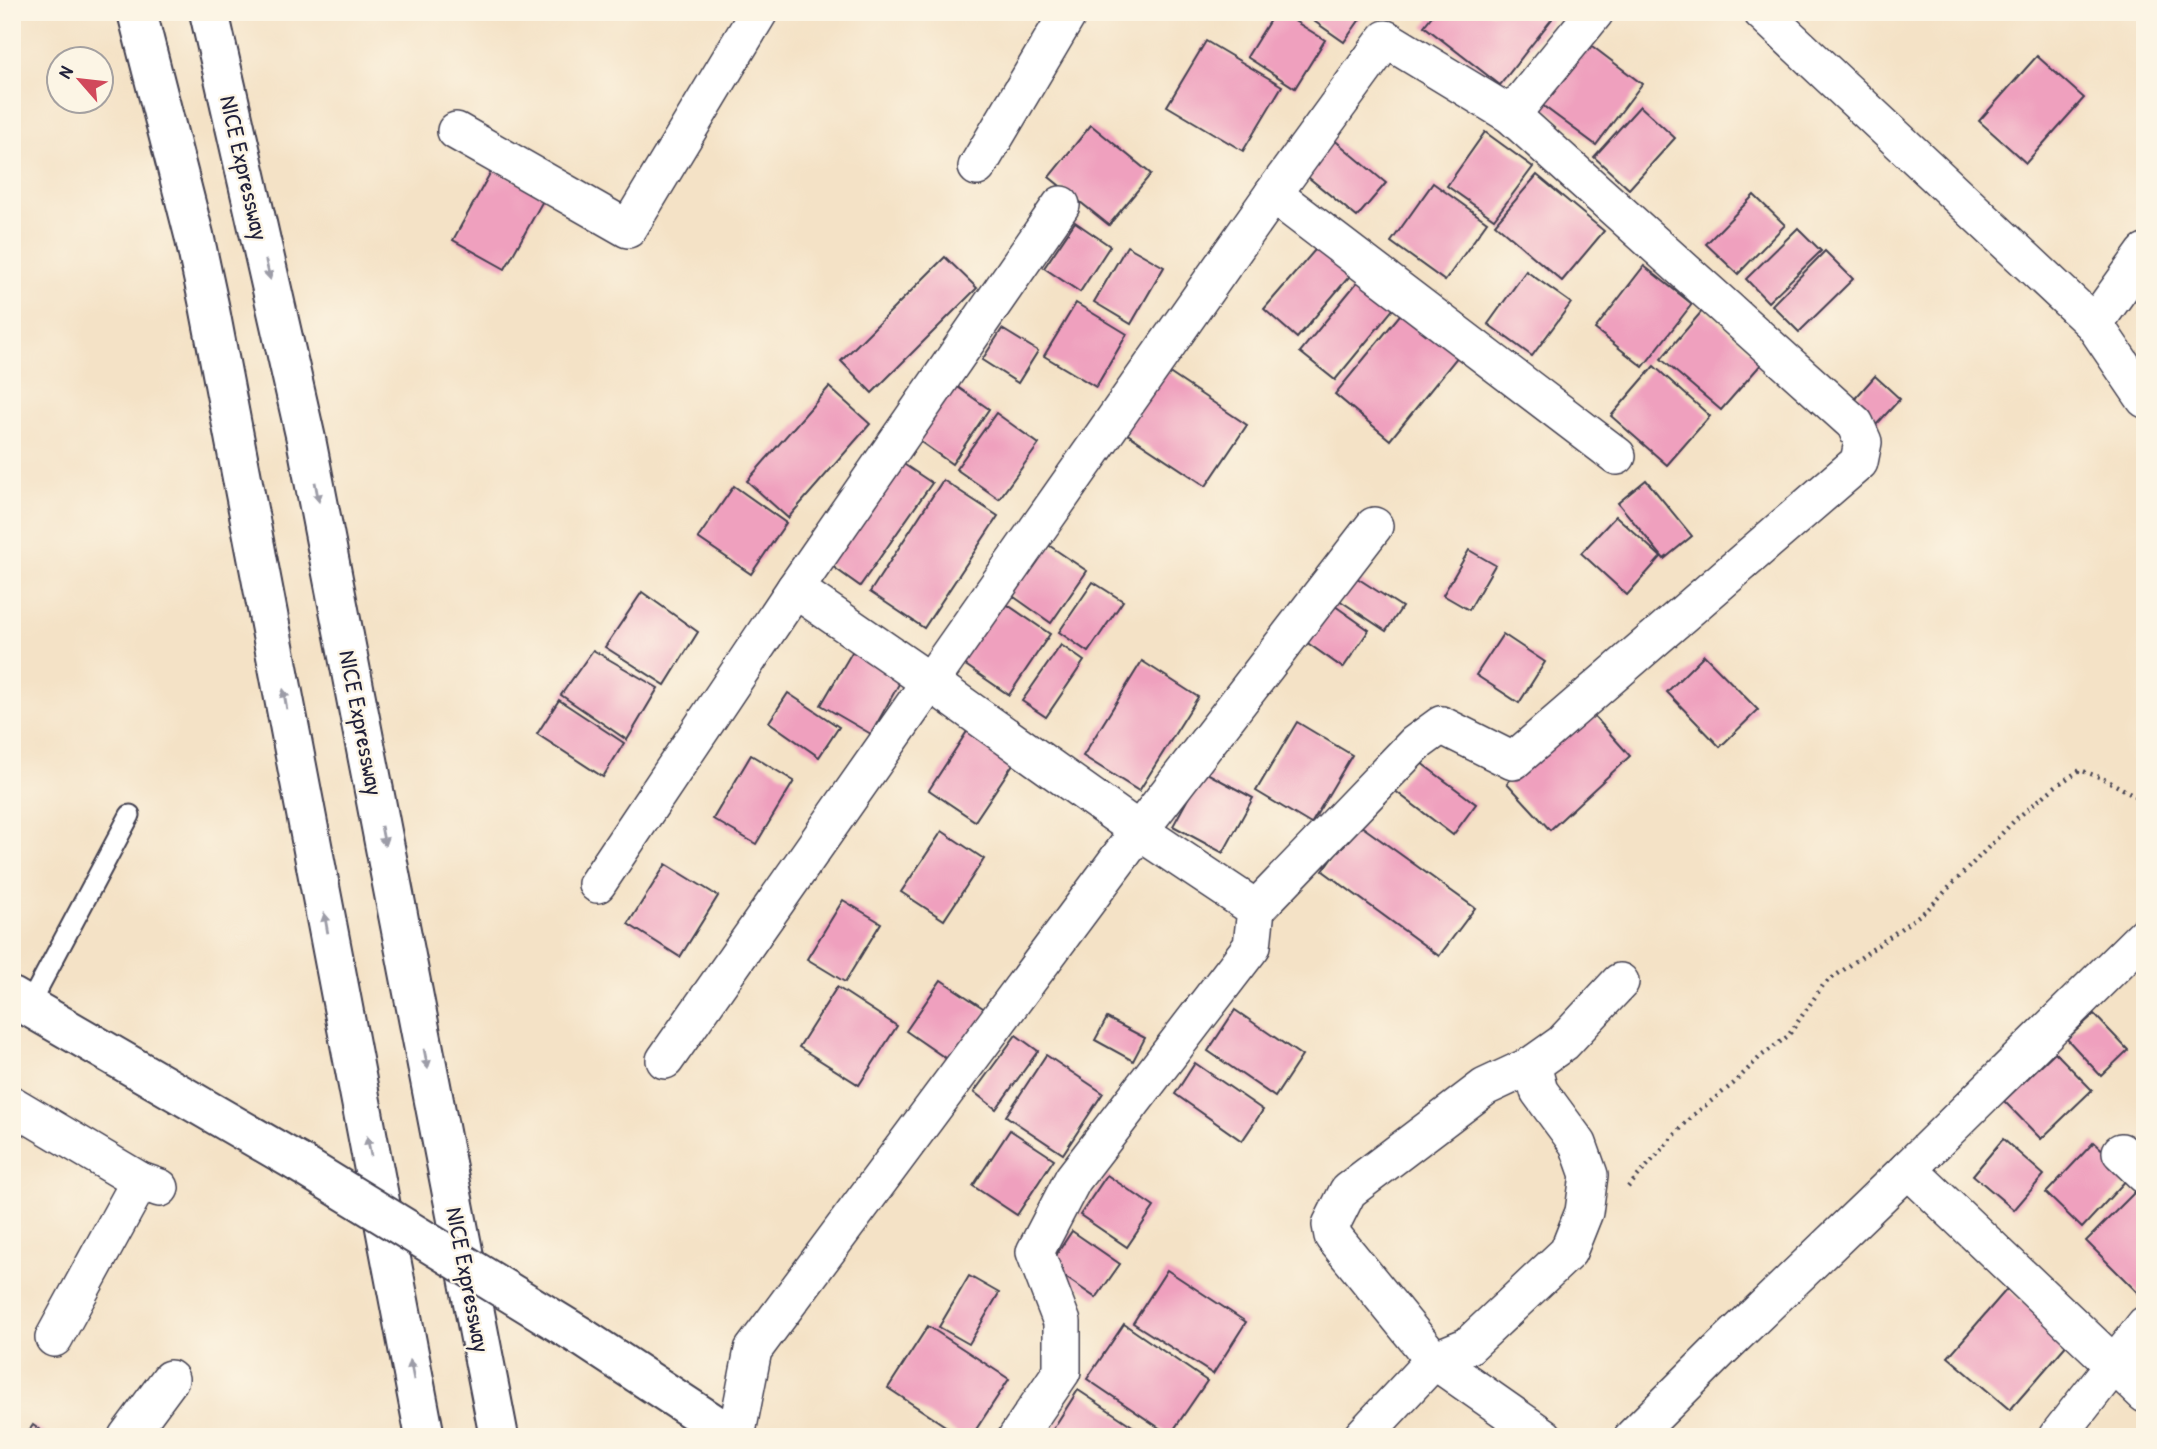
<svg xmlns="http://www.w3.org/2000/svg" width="2157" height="1449" font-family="'Patrick Hand',sans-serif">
<rect width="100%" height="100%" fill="#fcf5e5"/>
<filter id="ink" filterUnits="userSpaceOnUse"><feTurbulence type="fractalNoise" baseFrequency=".0143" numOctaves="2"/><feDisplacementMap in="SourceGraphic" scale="14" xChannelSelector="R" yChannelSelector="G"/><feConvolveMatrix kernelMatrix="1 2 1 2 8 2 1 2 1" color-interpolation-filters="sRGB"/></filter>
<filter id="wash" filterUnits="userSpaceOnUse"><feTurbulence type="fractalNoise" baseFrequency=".00686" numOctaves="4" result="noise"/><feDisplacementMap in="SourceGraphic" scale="28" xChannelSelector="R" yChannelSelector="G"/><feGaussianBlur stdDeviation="1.57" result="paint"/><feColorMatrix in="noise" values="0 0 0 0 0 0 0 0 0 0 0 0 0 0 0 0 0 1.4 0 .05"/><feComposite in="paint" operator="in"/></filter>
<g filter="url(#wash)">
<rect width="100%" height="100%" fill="#f4e2c6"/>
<g id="blocks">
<!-- building -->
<g fill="#efa0be">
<path d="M 1275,12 L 1280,12 L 1325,40 L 1295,88 L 1247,57 Z"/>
<path d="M 1301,12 L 1365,12 L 1344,42 Z"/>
<path d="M 1435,12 L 1543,12 L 1552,19 L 1500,85 L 1424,26 Z"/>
<path d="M 1206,41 L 1282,86 L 1243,151 L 1167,106 Z"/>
<path d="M 1588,43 L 1642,84 L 1596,145 L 1542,105 Z"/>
<path d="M 2037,56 L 2084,98 L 2026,163 L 1979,121 Z"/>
<path d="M 1640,106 L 1675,138 L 1629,189 L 1594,157 Z"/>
<path d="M 1091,125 L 1151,174 L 1109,225 L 1049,177 Z"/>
<path d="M 1485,132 L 1533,167 L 1494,219 L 1447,186 Z"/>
<path d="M 1332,138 L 1386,183 L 1357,217 L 1303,173 Z"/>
<path d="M 493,168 L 545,197 L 505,269 L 453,240 Z"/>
<path d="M 1537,175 L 1604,231 L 1562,281 L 1495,224 Z"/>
<path d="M 1433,183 L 1487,222 L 1445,281 L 1391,242 Z"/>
<path d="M 1754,195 L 1785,225 L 1738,274 L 1706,244 Z"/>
<path d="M 1075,222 L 1110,246 L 1080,292 L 1044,268 Z"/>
<path d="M 1798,228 L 1821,251 L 1768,302 L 1746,279 Z"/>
<path d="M 1321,243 L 1354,271 L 1297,338 L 1264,309 Z"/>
<path d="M 1127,246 L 1164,267 L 1131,324 L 1094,302 Z"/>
<path d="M 1825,251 L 1853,279 L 1799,332 L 1772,305 Z"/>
<path d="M 945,257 L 977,288 L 872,393 L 841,361 Z"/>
<path d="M 1644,266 L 1692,304 L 1643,367 L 1595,329 Z"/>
<path d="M 1526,271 L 1571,303 L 1532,356 L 1488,324 Z"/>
<path d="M 1364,274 L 1399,302 L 1335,380 L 1300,352 Z"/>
<path d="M 1076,303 L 1127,334 L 1096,387 L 1044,356 Z"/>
<path d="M 1404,310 L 1459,355 L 1390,440 L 1335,394 Z"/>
<path d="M 1703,310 L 1763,362 L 1721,410 L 1661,359 Z"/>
<path d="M 1002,329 L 1038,351 L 1018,383 L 982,360 Z"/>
<path d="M 1654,366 L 1710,416 L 1667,465 L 1611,416 Z"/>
<path d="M 1165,370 L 1247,425 L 1206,486 L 1123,431 Z"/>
<path d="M 1875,376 L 1900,399 L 1876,425 L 1851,403 Z"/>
<path d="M 949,381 L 989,409 L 952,464 L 911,435 Z"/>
<path d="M 829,387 L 870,424 L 788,518 L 747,481 Z"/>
<path d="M 996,413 L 1039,444 L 999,499 L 956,469 Z"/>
<path d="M 896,459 L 932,483 L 860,586 L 825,561 Z"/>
<path d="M 943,480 L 998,516 L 924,628 L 870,592 Z"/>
<path d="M 1646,480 L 1692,536 L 1664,559 L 1618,503 Z"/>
<path d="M 734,486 L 786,523 L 751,574 L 698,538 Z"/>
<path d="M 1616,516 L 1661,557 L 1627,595 L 1581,553 Z"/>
<path d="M 1035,536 L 1087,571 L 1051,623 L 1000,587 Z"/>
<path d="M 1469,550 L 1495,565 L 1469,610 L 1443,595 Z"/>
<path d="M 1354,576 L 1402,607 L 1386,631 L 1339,600 Z"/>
<path d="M 1093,582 L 1123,601 L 1088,652 L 1059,632 Z"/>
<path d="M 642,592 L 698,632 L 665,685 L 605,647 Z"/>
<path d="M 996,597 L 1050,634 L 1009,695 L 954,657 Z"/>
<path d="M 1328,601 L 1369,630 L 1343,668 L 1302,639 Z"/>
<path d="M 1503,634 L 1545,662 L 1519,703 L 1476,675 Z"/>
<path d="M 1061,645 L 1084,661 L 1046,717 L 1022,701 Z"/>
<path d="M 855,647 L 904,675 L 871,734 L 821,705 Z"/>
<path d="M 593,650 L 658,688 L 627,740 L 561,695 Z"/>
<path d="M 1704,655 L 1758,710 L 1720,747 L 1667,692 Z"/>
<path d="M 1142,661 L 1198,697 L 1139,791 L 1083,756 Z"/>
<path d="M 788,693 L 839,727 L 819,757 L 769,722 Z"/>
<path d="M 559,700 L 624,743 L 603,777 L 537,734 Z"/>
<path d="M 1588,709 L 1630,756 L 1550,830 L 1507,783 Z"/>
<path d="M 1297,722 L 1352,755 L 1311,824 L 1256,791 Z"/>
<path d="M 968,730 L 1015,761 L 975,821 L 929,790 Z"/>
<path d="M 751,755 L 794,781 L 756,844 L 713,819 Z"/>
<path d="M 1417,760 L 1476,804 L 1453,835 L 1394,790 Z"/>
<path d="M 1203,771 L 1253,798 L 1223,853 L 1173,826 Z"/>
<path d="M 1357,823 L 1475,908 L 1439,956 L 1323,871 Z"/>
<path d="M 942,831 L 984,859 L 944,920 L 901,892 Z"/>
<path d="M 666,864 L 718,896 L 680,957 L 628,924 Z"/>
<path d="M 843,900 L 881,923 L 845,982 L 807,959 Z"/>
<path d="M 941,980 L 989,1012 L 954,1064 L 906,1031 Z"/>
<path d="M 837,987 L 897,1026 L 859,1085 L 799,1047 Z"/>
<path d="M 1235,1010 L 1302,1056 L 1275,1097 L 1208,1051 Z"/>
<path d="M 2094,1014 L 2128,1050 L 2101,1076 L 2067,1039 Z"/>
<path d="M 1107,1018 L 1145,1038 L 1133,1061 L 1095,1040 Z"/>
<path d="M 1016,1035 L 1038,1051 L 996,1109 L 974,1092 Z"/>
<path d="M 2055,1052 L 2092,1090 L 2041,1139 L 2004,1101 Z"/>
<path d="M 1046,1055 L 1103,1093 L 1063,1154 L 1006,1116 Z"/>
<path d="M 1195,1063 L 1263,1110 L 1242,1141 L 1175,1094 Z"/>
<path d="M 1010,1130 L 1054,1159 L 1017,1215 L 973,1186 Z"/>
<path d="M 2003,1139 L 2044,1175 L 2014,1210 L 1973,1175 Z"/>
<path d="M 2094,1142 L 2130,1176 L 2082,1228 L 2046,1193 Z"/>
<path d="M 1107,1175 L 1154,1207 L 1127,1247 L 1080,1215 Z"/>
<path d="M 2135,1192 L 2145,1202 L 2145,1300 L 2086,1241 Z"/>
<path d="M 1072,1231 L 1120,1264 L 1096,1298 L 1049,1266 Z"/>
<path d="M 1167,1270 L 1246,1322 L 1213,1374 L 1133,1323 Z"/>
<path d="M 969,1276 L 999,1293 L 969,1344 L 939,1327 Z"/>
<path d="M 2007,1289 L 2069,1342 L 2010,1410 L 1948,1357 Z"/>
<path d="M 1124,1324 L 1207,1381 L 1170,1435 L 1087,1379 Z"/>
<path d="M 928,1326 L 1009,1379 L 971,1437 L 962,1437 L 888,1388 Z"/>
<path d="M 1078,1390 L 1149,1437 L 1048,1437 Z"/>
<path d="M 33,1425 L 50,1437 L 25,1437 Z"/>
</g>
</g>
</g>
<g filter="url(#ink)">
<use href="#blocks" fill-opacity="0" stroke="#423f50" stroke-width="2"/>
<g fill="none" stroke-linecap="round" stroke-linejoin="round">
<!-- lane casing -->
<g stroke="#423f50" stroke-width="23">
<path id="lane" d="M 28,1007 L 130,815"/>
</g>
<!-- street casing -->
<g stroke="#423f50" stroke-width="40">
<g id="street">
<path d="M 1762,12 L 2094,324 L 2145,399"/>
<path d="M 1511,115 L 1595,12"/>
<path d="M 456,131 L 628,229 L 759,12"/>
<path d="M 977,167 L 1069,12"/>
<path d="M 1273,194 L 1617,456"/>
<path d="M 2094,324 L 2145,253"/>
<path d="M 597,884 L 795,589"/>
<path d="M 2145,935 L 1908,1169 L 2145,1394"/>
<path d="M 665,1060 L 930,682 L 795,589 L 1061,205"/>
<path d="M 12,1105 L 140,1181 L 160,1188"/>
<path d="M 2121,1152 L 2145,1175"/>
<path d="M 54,1338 L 140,1181"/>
<path d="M 127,1437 L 170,1379"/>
<path d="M 736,1437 L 753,1350 L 1139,831 L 930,682 L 1273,194 L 1386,39 L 1511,115 L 1855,424 L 1863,442 L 1859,462 L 1513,761 L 1441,725 L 1415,744 L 1256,909"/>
<path d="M 1017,1437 L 1062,1371 L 1062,1322 L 1035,1252 L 1073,1179 L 1252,946 L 1256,909 L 1139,831 L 1374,526"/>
<path d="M 1362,1437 L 1434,1360 L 1468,1346 L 1568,1252 L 1584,1212 L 1589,1175 L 1578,1144 L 1539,1091 L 1532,1065"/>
<path d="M 1544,1437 L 1434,1360 L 1333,1236 L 1331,1225 L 1348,1191 L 1485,1087 L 1532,1065 L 1563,1043 L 1620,982"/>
<path d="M 1633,1437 L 1723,1347 L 1908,1169"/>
<path d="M 2057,1437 L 2145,1325"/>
</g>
</g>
<!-- secondary casing -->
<g stroke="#423f50" stroke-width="42">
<g id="secondary">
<path d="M 12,997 L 299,1163"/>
<path d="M 582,1337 L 734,1437"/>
</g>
</g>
<!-- highway casing -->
<g stroke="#423f50" stroke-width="42">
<g id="highway">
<path d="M 137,12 L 194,235 L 209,305 L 425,1437"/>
<path d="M 209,12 L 306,439 L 499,1437"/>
</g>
</g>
<!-- path -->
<path stroke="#423f50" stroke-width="4.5" stroke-dasharray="2 5" stroke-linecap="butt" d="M 1628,1187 L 1692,1116 L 1733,1084 L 1760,1057 L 1788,1036 L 1824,984 L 1928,909 L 2017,818 L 2056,786 L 2080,770 L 2102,778 L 2138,797"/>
<!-- lane -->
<use href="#lane" stroke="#fff" stroke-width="19"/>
<!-- street -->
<use href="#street" stroke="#fff" stroke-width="37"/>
<!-- secondary -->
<use href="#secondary" stroke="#fff" stroke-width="38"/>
<!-- highway -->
<use href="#highway" stroke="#fff" stroke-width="38"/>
<!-- secondary-bridge casing -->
<g stroke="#423f50" stroke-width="42" stroke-linecap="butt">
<path id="secondary-bridge" d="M 299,1163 L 582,1337"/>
</g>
<!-- secondary-bridge -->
<use href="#secondary-bridge" stroke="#fff" stroke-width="38"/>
</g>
<!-- one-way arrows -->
<defs><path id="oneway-solid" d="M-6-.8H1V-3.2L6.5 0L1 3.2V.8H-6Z" transform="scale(1.75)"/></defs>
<g fill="#9c9ca7">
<use href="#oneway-solid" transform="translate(268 270) rotate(77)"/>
<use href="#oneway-solid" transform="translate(317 492) rotate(79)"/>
<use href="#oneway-solid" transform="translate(285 699) rotate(-100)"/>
<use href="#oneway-solid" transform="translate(383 836) rotate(79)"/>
<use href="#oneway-solid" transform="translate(326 923) rotate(-100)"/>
<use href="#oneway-solid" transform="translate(426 1059) rotate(79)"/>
<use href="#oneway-solid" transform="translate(369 1146) rotate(-101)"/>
<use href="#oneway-solid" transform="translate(412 1370) rotate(-101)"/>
</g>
</g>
<g text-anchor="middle" stroke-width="5" stroke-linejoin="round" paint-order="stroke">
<!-- street labels -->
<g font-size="24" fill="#22223b" stroke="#fcf5e5">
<text transform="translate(244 168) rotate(77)" y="8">NICE Expressway</text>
<text transform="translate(361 723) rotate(79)" y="8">NICE Expressway</text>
<text transform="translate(468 1280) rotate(79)" y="8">NICE Expressway</text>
</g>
</g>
<!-- margin -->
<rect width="2157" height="1449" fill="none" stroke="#fcf5e5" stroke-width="42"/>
<!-- north arrow -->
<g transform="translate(80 80) rotate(298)"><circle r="33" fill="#fcf5e5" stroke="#a5a1a1" stroke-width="2"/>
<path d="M0-5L12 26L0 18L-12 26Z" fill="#d1495b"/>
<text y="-10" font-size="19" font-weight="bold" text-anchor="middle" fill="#22223b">N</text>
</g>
</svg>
